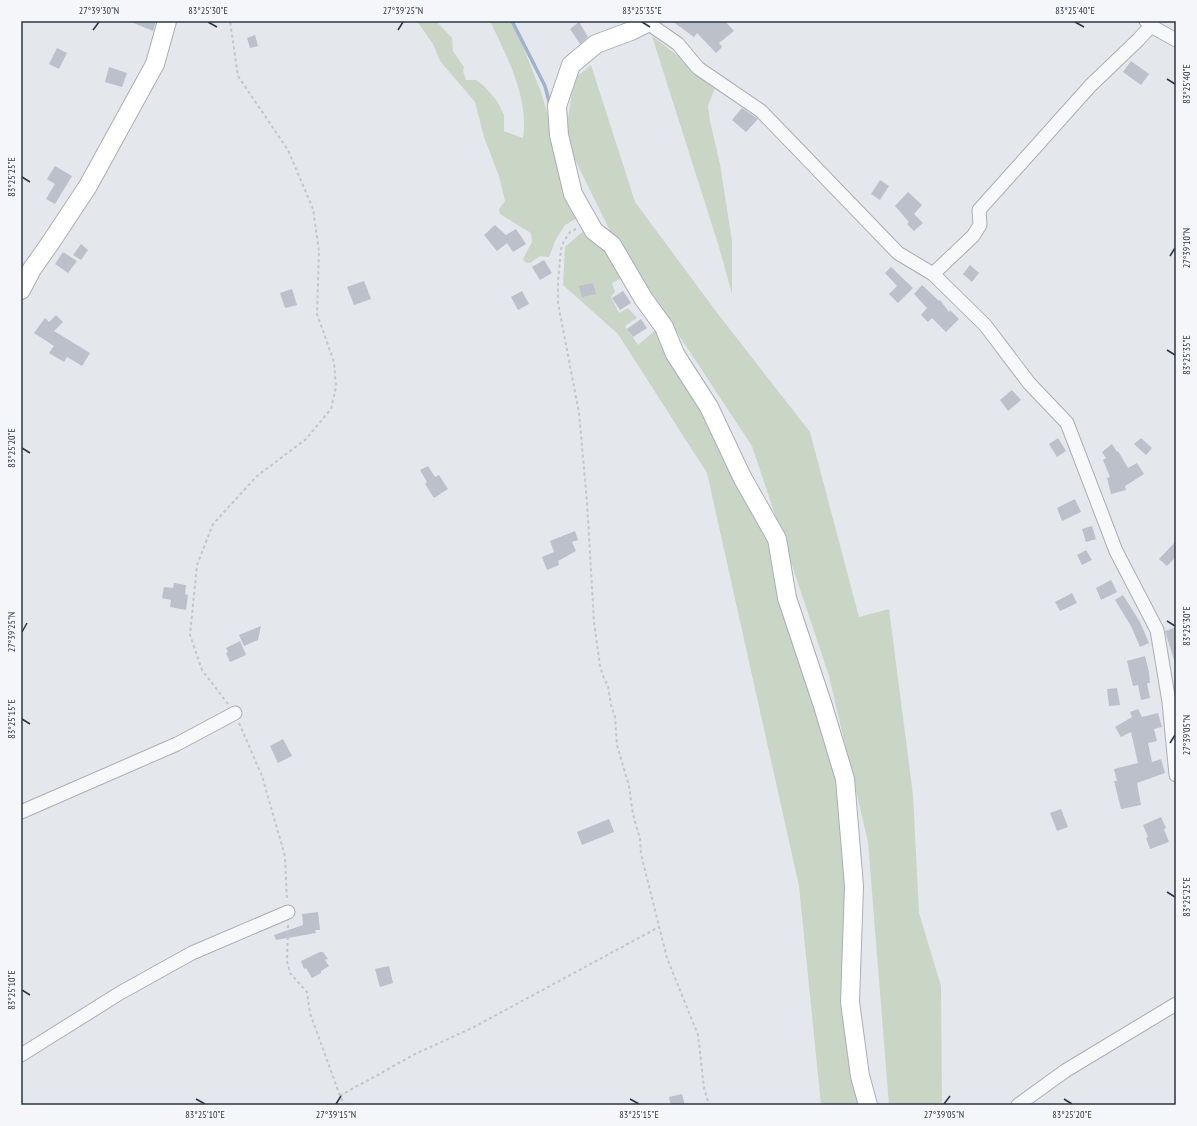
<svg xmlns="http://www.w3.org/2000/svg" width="1197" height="1126" font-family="'PT Sans Narrow',sans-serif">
<rect width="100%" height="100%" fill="#e4e7ec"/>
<!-- green -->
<g fill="#c9d6c5">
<path d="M 417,21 L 436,21 L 452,38 L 453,51 L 464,67 L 463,71 L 466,80 L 476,80 L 484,86 L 497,101 L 504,115 L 504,131 L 523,138 C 529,97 507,57 490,21 L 513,21 L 541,92 L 556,143 L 581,216 L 565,225 L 555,241 L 549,257 L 540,256 L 530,263 L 525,262 L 523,259 L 532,242 L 531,233 L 500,214 L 499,209 L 505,201 L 499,176 L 484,137 L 475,102 L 440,61 L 433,44 Z"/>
<path d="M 652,36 L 716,85 L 708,106 L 710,121 L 720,164 L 732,241 L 732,294 L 719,247 Z"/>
<path d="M 591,65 L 635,202 L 718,314 L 810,432 L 859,617 L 889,609 L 913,795 L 919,913 L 941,986 L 942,1105 L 889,1105 L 868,842 L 829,676 L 752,446 L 610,231 L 565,139 L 574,79 Z"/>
<path d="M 582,232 L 616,259 L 626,276 L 612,283 L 615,292 L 611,297 L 619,313 L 628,308 L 637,318 L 625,326 L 638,345 L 659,327 L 771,537 L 840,781 L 849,888 L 841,999 L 864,1105 L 821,1105 L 799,886 L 707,473 L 618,334 L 563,285 L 565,247 Z"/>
</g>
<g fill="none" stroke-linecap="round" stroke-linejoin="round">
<!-- stream -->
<path stroke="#9fb4cc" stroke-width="3.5" d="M 512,21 L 545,86 L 550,105"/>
</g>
<!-- building -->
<g fill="#bbc0ca">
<path d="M 129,21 L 156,21 L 153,31 Z"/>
<path d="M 672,21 L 725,21 L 734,31 L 719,43 L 722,47 L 716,53 L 697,33 L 694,37 Z"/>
<path d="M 579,22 L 588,37 L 580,44 L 570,29 Z"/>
<path d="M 255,35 L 258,46 L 250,48 L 247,38 Z"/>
<path d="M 57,48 L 67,53 L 59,69 L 49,64 Z"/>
<path d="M 1131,61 L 1149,74 L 1141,85 L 1123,72 Z"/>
<path d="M 109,67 L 127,73 L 122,87 L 105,82 Z"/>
<path d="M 742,108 L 758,119 L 746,132 L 732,120 Z"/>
<path d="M 55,166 L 72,176 L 55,204 L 46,199 L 55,184 L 47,179 Z"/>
<path d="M 880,180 L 889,186 L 880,200 L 871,194 Z"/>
<path d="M 908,192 L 922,205 L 914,214 L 923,223 L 914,231 L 907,224 L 909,222 L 895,206 Z"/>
<path d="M 495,225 L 506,235 L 516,229 L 526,244 L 513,252 L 507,243 L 497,251 L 484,235 Z"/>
<path d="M 81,244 L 88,250 L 81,260 L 73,255 Z"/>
<path d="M 63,252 L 77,261 L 68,273 L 55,264 Z"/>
<path d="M 544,260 L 552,273 L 540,280 L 532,267 Z"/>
<path d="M 970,265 L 979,273 L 972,282 L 963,274 Z"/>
<path d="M 891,267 L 913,288 L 898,303 L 889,294 L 897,286 L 885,273 Z"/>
<path d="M 364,281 L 371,299 L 354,305 L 347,287 Z"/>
<path d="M 593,283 L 596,294 L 582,297 L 579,286 Z"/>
<path d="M 922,285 L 939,301 L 940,300 L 949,312 L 950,310 L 959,319 L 946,332 L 932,318 L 928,322 L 921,315 L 927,308 L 914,294 Z"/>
<path d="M 292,289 L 297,305 L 285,308 L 280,293 Z"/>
<path d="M 522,291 L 529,304 L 518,310 L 511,297 Z"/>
<path d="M 623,291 L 631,303 L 620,310 L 612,298 Z"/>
<path d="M 56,315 L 63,322 L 54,331 L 90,353 L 82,366 L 67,357 L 64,362 L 49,353 L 54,346 L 34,333 L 45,318 L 49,322 Z"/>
<path d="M 641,319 L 647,328 L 633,337 L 627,329 Z"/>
<path d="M 1012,390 L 1021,400 L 1008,411 L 1000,400 Z"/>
<path d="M 1058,438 L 1066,451 L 1057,457 L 1049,444 Z"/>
<path d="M 1141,438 L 1152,448 L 1146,455 L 1134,444 Z"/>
<path d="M 1112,444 L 1117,452 L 1118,451 L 1128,468 L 1137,463 L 1144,474 L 1125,486 L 1126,490 L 1111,494 L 1107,478 L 1110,477 L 1103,460 L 1106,458 L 1102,452 Z"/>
<path d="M 428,466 L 435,477 L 439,475 L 448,489 L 434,498 L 425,484 L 427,482 L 420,470 Z"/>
<path d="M 1075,499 L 1081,512 L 1062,521 L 1057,508 Z"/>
<path d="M 1092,526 L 1096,539 L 1086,542 L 1082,529 Z"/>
<path d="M 575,531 L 578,540 L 572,542 L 576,551 L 558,561 L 559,565 L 547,570 L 542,557 L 554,552 L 550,541 Z"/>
<path d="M 1176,541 L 1176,557 L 1167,566 L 1159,559 Z"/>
<path d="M 1086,550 L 1092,560 L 1082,565 L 1077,555 Z"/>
<path d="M 1111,580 L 1117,592 L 1101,600 L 1096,588 Z"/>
<path d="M 174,583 L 186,585 L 185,594 L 188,595 L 186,610 L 170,607 L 171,600 L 162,598 L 164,587 L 173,588 Z"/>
<path d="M 1072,593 L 1077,603 L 1060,611 L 1055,602 Z"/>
<path d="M 1123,595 L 1140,622 L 1149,643 L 1140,647 L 1131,626 L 1115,600 Z"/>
<path d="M 261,626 L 258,640 L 244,646 L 239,635 Z"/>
<path d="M 1176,627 L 1176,659 L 1174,660 L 1165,631 Z"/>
<path d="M 240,641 L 246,655 L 230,662 L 226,653 L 228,652 L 226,648 Z"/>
<path d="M 1145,656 L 1149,672 L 1150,683 L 1147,683 L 1150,698 L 1141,700 L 1138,685 L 1133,686 L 1127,661 Z"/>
<path d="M 1117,688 L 1120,705 L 1109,706 L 1107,689 Z"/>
<path d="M 1138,709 L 1142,717 L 1158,713 L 1162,727 L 1154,729 L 1157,741 L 1148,743 L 1152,762 L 1161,759 L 1165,773 L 1137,783 L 1141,805 L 1121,809 L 1114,781 L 1117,781 L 1114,769 L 1138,763 L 1131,732 L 1121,737 L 1115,727 L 1132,717 L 1130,712 Z"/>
<path d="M 283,739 L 292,756 L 278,763 L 270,746 Z"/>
<path d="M 1061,809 L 1068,827 L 1057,831 L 1050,813 Z"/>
<path d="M 1161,817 L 1166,828 L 1164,829 L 1169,842 L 1150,849 L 1146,838 L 1148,837 L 1143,825 Z"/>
<path d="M 609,819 L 614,832 L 582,845 L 577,832 Z"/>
<path d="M 318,912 L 320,930 L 315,930 L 316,933 L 276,940 L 274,935 L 303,925 L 302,914 Z"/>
<path d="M 320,952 L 323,952 L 328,959 L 325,960 L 329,966 L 321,971 L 321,973 L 312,978 L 306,968 L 304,969 L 301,961 Z"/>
<path d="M 389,966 L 393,983 L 380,987 L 375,969 Z"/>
<path d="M 682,1094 L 685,1105 L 671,1105 L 669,1097 Z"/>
</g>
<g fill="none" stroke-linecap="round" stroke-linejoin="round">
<!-- street casing -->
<g stroke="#a9aeb7" stroke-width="15">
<g id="street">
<path d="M 645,21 L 678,44 L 698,68 L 761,111 L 898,253 L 933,274 L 985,325 L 1029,383 L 1067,423 L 1116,551 L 1157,630 L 1169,702 L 1176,775"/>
<path d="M 1146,21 L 1151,26 L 1176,40"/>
<path d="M 933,274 L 973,236 L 980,225 L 979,210 L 1091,85 L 1138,40 L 1151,26"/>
<path d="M 21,812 L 177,744 L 235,713"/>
<path d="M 21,1055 L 120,993 L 192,953 L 288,912"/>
<path d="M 1018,1105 L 1065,1071 L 1176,1004"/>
</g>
</g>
<!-- secondary casing -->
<g stroke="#a9aeb7" stroke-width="20">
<g id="secondary">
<path d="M 647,23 L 631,31 L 596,44 L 571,65 L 557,106 L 559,135 L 573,194 L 594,231 L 612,245 L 643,298 L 664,327 L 675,354 L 709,407 L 742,477 L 777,539 L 787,598 L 823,706 L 845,779 L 854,886 L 850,1002 L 860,1076 L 868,1105"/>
<path d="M 21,290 L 32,269 L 51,242 L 88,186 L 155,64 L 167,21"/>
</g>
</g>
<!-- path -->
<g stroke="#c2c5cb" stroke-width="2" stroke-dasharray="3 3" stroke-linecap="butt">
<path d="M 576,229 L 570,232 L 564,241 L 561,249 L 558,282 L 558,303 L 579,413 L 587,502 L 594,622 L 600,666 L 603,676 L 608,686 L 611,705 L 615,717 L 617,745 L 629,786 L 633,814 L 640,839 L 641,854 L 667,958 L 698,1035 L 704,1088 L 709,1105"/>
<path d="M 228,704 L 202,670 L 190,635 L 197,565 L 213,524 L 257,476 L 306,439 L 331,409 L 336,387 L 334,362 L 317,314 L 319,251 L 313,209 L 288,150 L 238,76 L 230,21"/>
<path d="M 239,723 L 262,776 L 285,856 L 287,901"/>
<path d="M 288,925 L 287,961 L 290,973 L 307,992 L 310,1013 L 340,1096 L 345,1105"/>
<path d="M 340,1096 L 357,1086 L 374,1077 L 413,1055 L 474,1027 L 659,927"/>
</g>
<!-- street -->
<use href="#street" stroke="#f7f8fa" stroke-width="13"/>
<!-- secondary -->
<use href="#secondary" stroke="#fff" stroke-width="18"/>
</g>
<!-- ticks -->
<path fill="none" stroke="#2b3445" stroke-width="1.5" d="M 208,22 L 217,27M 642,22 L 650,27M 1075,22 L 1084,27M 93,30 L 99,22M 398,30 L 403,22M 1167,79 L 1175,84M 22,177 L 30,182M 1170,256 L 1175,248M 1167,350 L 1175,355M 22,448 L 30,453M 1167,621 L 1175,626M 22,632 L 27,623M 22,719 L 30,724M 1170,743 L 1175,735M 1167,892 L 1175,897M 22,990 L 30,995M 196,1099 L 205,1104M 630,1099 L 639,1104M 1064,1099 L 1072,1104M 336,1104 L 341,1096M 944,1104 L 950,1096"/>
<!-- border -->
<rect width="1197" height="1126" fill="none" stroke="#f4f6f9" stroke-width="44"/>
<rect x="22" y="22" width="1153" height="1082" fill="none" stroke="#2b3445" stroke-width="1.5"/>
<g font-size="10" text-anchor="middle" fill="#2b3445">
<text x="99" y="14">27°39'30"N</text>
<text x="208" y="14">83°25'30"E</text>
<text x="403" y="14">27°39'25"N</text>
<text x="642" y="14">83°25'35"E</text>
<text x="1075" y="14">83°25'40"E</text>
<text transform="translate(1186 84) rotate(-90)" y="4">83°25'40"E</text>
<text transform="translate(11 177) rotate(-90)" y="4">83°25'25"E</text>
<text transform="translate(1186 248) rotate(-90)" y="4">27°39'10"N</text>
<text transform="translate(1186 355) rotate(-90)" y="4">83°25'35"E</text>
<text transform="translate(11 448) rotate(-90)" y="4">83°25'20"E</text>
<text transform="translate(1186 626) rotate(-90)" y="4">83°25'30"E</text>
<text transform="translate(11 632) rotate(-90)" y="4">27°39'25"N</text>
<text transform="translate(11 719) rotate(-90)" y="4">83°25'15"E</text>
<text transform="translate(1186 735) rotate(-90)" y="4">27°39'05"N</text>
<text transform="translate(1186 897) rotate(-90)" y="4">83°25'25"E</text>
<text transform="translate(11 990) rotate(-90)" y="4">83°25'10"E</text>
<text x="205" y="1118">83°25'10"E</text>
<text x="336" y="1118">27°39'15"N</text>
<text x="639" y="1118">83°25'15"E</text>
<text x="944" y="1118">27°39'05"N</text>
<text x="1072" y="1118">83°25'20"E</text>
</g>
</svg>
